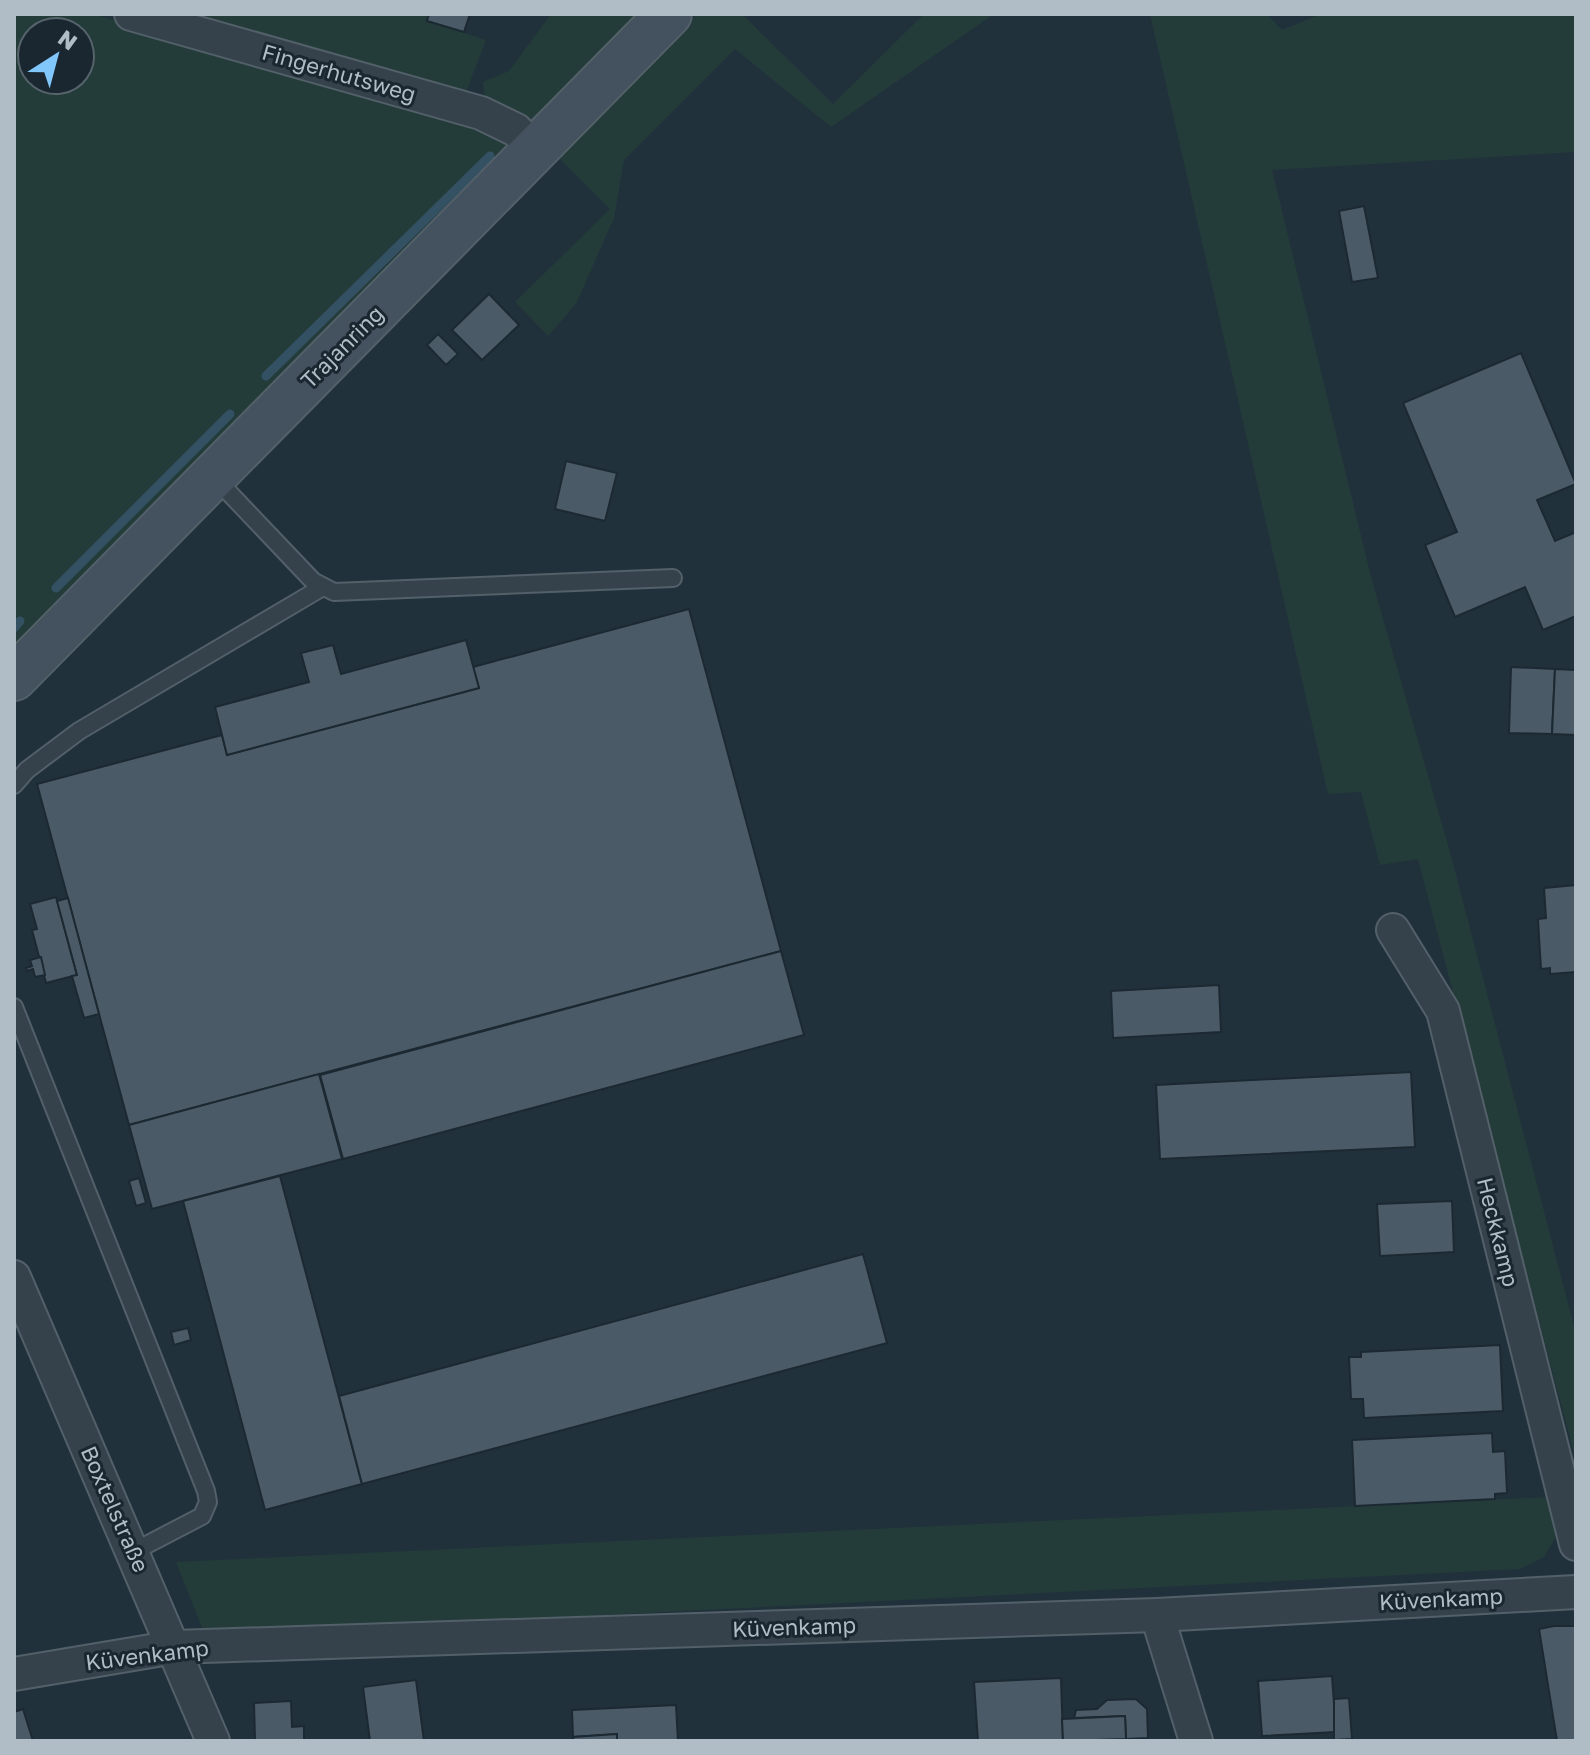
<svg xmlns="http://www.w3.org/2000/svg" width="1590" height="1755" font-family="'Golos Text',sans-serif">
<rect width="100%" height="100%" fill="#21313b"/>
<!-- green -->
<g fill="#233c3a" fill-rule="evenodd">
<path d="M 14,14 L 92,14 L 452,116 L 483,120 L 514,151 L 14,652 ZM 32,32 L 80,32 L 80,80 L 32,80 Z"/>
<path d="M 159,14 L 428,14 L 426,21 L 486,40 L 463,100 Z"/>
<path d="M 551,14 L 649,14 L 544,126 L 518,122 L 486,107 L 483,82 L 509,71 Z"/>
<path d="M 697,14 L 742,14 L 833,104 L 924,14 L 994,14 L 831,127 L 735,49 L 624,160 L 614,218 L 576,304 L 548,336 L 515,302 L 610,209 L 557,156 Z"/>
<path d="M 1150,14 L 1267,14 L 1282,30 L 1321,14 L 1576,14 L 1576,152 L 1272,170 L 1371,577 L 1450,852 L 1576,1334 L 1576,1461 L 1418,859 L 1380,865 L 1361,792 L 1328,794 Z"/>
<path d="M 1551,1497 L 1558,1533 L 1544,1557 L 1520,1569 L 205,1635 L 176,1562 Z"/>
</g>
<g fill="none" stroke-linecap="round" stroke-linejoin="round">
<!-- stream -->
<g stroke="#345063" stroke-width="9">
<path d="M 266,376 L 490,156"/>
<path d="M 56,588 L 230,414"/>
<path d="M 14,628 L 20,621"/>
</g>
</g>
<!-- building -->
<g fill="#4a5b67" stroke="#1c2932" stroke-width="2">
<path d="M 429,14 L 470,14 L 464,32 L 427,21 Z"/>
<path d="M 1364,206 L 1378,278 L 1352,282 L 1339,211 Z"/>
<path d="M 489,294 L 519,325 L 482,360 L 452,330 Z"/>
<path d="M 438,334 L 458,354 L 446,365 L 427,345 Z"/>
<path d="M 1521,353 L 1576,484 L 1537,500 L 1555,541 L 1576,532 L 1576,616 L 1543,630 L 1525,587 L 1455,617 L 1425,545 L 1457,532 L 1403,403 Z"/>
<path d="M 566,461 L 617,473 L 605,521 L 555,509 Z"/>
<path d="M 689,609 L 781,951 L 129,1125 L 37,784 L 222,735 L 227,755 L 479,688 L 473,667 Z"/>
<path d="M 466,640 L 479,688 L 227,755 L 215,707 L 309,682 L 301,653 L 333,645 L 341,674 Z"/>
<path d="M 1511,667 L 1555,669 L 1552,734 L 1509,733 Z"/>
<path d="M 1555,669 L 1576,670 L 1576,735 L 1552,734 Z"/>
<path d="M 1576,885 L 1576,972 L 1550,974 L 1550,968 L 1541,969 L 1539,937 L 1538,919 L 1546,918 L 1544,888 Z"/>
<path d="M 56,897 L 77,975 L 46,983 L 32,930 L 37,929 L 30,904 Z"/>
<path d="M 68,898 L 99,1014 L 84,1018 L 72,976 L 77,975 L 57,901 Z"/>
<path d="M 781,951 L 804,1035 L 343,1159 L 320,1075 Z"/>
<path d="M 41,957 L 45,975 L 35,977 L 33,969 L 27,971 L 26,968 L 32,966 L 30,960 Z"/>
<path d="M 1219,985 L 1221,1032 L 1113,1038 L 1111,991 Z"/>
<path d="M 1411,1072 L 1415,1147 L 1160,1159 L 1156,1085 Z"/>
<path d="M 319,1074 L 342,1159 L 152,1209 L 129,1125 Z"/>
<path d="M 280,1176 L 362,1484 L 265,1510 L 183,1201 Z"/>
<path d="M 139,1178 L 146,1203 L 136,1206 L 129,1181 Z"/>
<path d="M 1452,1201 L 1454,1252 L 1380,1256 L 1377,1204 Z"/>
<path d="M 863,1254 L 887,1343 L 362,1484 L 339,1396 Z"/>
<path d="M 188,1328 L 191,1340 L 174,1345 L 171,1332 Z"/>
<path d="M 1500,1345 L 1503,1411 L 1364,1418 L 1363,1399 L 1351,1399 L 1349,1357 L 1361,1357 L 1361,1352 Z"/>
<path d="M 1492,1433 L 1493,1452 L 1505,1451 L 1507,1493 L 1495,1494 L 1495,1499 L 1355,1506 L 1352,1440 Z"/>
<path d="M 1554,1626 L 1576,1626 L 1576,1741 L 1557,1741 L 1539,1629 Z"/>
<path d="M 1332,1676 L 1336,1732 L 1262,1736 L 1258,1681 Z"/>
<path d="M 1061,1678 L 1063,1741 L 978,1741 L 974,1682 Z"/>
<path d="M 416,1680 L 424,1741 L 370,1741 L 363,1687 Z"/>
<path d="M 1349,1698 L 1352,1739 L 1334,1740 L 1334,1699 Z"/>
<path d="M 1136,1699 L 1147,1709 L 1148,1738 L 1126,1739 L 1125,1716 L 1074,1718 L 1076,1710 L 1097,1709 L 1107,1700 Z"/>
<path d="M 291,1701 L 292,1727 L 304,1726 L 304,1741 L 255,1741 L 254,1703 Z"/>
<path d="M 676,1705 L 678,1741 L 617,1741 L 617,1734 L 573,1737 L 572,1710 Z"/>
<path d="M 23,1709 L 33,1741 L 14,1741 L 14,1712 Z"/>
<path d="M 1125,1716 L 1126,1739 L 1063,1741 L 1062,1719 Z"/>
<path d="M 617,1734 L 617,1741 L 574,1741 L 573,1737 Z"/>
</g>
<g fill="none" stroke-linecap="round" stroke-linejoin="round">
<!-- lane casing -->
<g stroke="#536069" stroke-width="20">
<g id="lane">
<path d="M 215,478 L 313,581 L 334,592 L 673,578"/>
<path d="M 14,785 L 27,770 L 79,731 L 321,588"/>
<path d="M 14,1007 L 206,1491 L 208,1502 L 202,1516 L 133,1552"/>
</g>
</g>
<!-- street casing -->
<g stroke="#536069" stroke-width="36">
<g id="street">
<path d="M 131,14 L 481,113 L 516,130 L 537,151"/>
<path d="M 1393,930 L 1443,1011 L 1576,1544"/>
<path d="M 14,1277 L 213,1741"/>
<path d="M 1157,1615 L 1196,1741"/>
<path d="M 14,1674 L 175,1647 L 1157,1615 L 1576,1592"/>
</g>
</g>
<!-- secondary casing -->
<g stroke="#536069" stroke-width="48">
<path id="secondary" d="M 14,678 L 669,14"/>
</g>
<!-- lane -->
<use href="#lane" stroke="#35424b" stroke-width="16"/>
<!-- street -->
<use href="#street" stroke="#35424b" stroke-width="32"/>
<!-- secondary -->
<use href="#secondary" stroke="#43525e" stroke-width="44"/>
</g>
<g text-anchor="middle" stroke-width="6" stroke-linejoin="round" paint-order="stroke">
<!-- street labels -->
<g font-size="22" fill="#b0bdc7" stroke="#1a2730">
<text transform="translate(339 73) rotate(16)" y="8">Fingerhutsweg</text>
<text transform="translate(342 347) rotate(-45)" y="8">Trajanring</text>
<text transform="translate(1498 1232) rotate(76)" y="8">Heckkamp</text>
<text transform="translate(115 1509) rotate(66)" y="8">Boxtelstraße</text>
<text transform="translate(1441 1599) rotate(-3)" y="8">Küvenkamp</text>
<text transform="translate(794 1627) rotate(-2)" y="8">Küvenkamp</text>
<text transform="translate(147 1655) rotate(-7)" y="8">Küvenkamp</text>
</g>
</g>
<!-- border -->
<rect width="1590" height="1755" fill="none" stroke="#b0bdc7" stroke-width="32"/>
<!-- north arrow -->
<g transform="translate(56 56) rotate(36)"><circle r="38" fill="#1a2730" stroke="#56636c" stroke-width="2"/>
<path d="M0-6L14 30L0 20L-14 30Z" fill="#81c7fb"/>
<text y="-12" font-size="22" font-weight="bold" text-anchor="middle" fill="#b0bdc7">N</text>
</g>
</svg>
